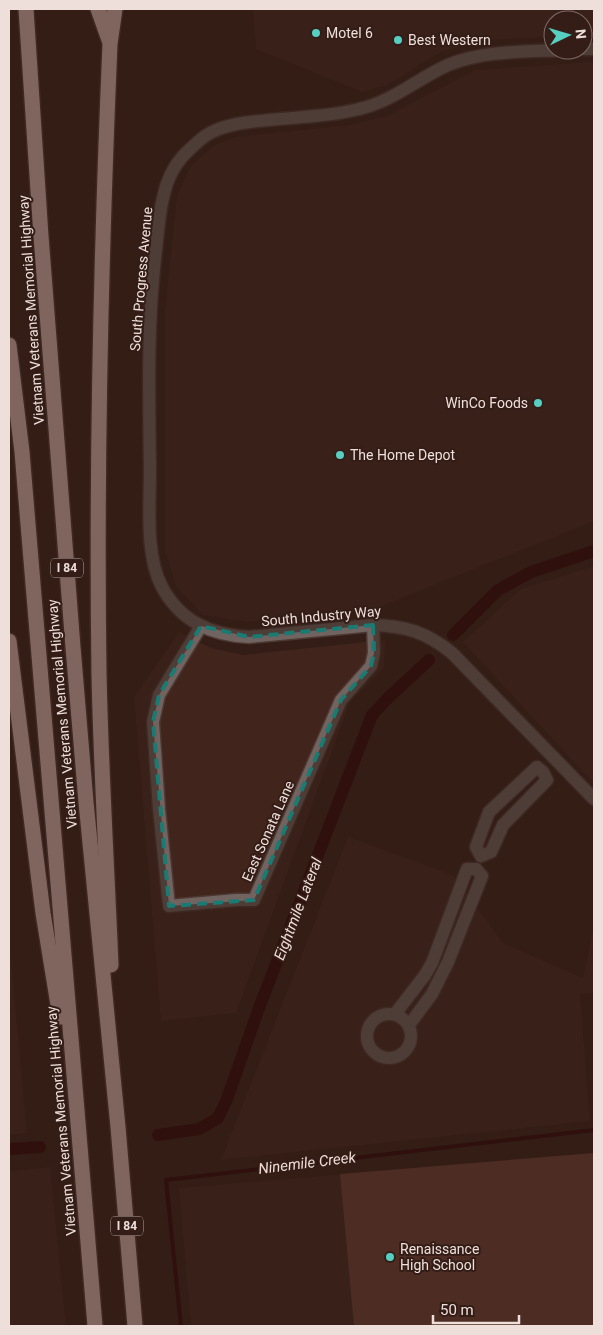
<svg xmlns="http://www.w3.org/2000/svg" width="603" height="1335" font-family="Roboto,sans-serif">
<rect width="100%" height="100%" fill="#331d16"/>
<!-- built -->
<g fill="#41241c">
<path d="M 253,9 L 594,9 L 594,36 L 583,36 L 583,20 L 553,20 L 553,37 L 485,40 L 441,52 L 387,85 L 362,92 L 256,49 Z"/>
<path d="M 589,62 L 594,63 L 594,521 L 374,609 L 247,622 L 203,615 L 176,586 L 165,551 L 165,310 L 177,195 L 190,167 L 213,146 L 235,137 L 349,125 L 387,116 L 475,70 Z"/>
<path d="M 594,566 L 594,784 L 463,642 L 521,589 Z"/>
<path d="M 179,632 L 211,648 L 243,655 L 385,640 L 384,668 L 350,702 L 236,1013 L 161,1021 L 134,697 Z"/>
<path d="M 348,837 L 453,875 L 503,943 L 583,978 L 594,926 L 594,993 L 580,994 L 590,1121 L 221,1160 Z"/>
<path d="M 9,940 L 27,1133 L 9,1135 Z"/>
<path d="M 594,1153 L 594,1326 L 191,1326 L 179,1188 Z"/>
<path d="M 50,1167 L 66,1326 L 9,1326 L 9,1171 Z"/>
</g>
<!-- pitch -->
<path fill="#6a3f34" d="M 594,1153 L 594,1326 L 354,1326 L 340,1174 Z"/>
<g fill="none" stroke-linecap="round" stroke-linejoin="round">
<!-- stream -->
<path stroke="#2c0000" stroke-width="4" d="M 181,1326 L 166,1180 L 594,1130"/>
<!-- canal -->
<g stroke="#2c0000" stroke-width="12">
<path d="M 453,635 L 498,590 L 531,572 L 594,551"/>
<path d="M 158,1135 L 199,1129 L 218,1118 L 227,1099 L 259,1008 L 372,715 L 387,699 L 429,660"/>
<path d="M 9,1149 L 40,1147"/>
</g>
<!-- minor casing -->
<g stroke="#4d3832" stroke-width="15">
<g id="minor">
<path d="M 583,49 L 594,49"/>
<path d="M 566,50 C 527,52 484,50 448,65 C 419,78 394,100 363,108 C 333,116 300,117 269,120 C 247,122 223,124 205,136 C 197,142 190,149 183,156 C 173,167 166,183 163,198 C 159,215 158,233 156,250 C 147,323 149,396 150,470 C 150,506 145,555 162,587 C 181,622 211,635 249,637 L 373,625 C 406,626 426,632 452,653 L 594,799"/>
<path d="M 201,626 L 159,695 L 153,722 L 159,809 L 169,906 L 236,900 L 254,900 L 341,700 L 371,666 L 374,653 L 373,625"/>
<path d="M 537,767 L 543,772 L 547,780 L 503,825 L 491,852 L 481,856 L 476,847 L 489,812 Z"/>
<circle cx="389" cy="1036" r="22"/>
<path d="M 395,1014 L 425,975 L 432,963 L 467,869 L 476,869"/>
<path d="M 409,1025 L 432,994 L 448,962 L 482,876 L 476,869"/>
</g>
</g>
<!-- highway casing -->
<g stroke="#4d3832" stroke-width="18">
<g id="highway">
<path d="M 26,9 L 41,236 L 73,647 L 86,802 L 118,1127 L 135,1326"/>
<path d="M 98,9 L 109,40"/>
<path d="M 9,345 L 22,452 L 95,1326"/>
<path d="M 9,641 L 43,913 L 60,1017"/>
<path d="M 111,965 C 107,868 101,771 99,674 C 96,464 101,254 110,44 L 115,9"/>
</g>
</g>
<!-- minor -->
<use href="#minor" stroke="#706360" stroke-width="12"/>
<!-- highway -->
<use href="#highway" stroke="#dcbdb5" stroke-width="15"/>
</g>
<!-- marked area -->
<path d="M0 0H603V1335H0ZM 373,625 L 374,653 L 371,666 L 341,700 L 254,900 L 169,906 L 153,722 L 159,695 L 201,626 L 249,637 Z" fill="#331d16" fill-opacity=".55" fill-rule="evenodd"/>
<path fill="none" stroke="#1a7b73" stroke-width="4" stroke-dasharray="10 6" stroke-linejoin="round" d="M 373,625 L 374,653 L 371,666 L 341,700 L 254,900 L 169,906 L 153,722 L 159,695 L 201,626 L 249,637 Z"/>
<!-- markers -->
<g fill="#57cec2" stroke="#331d16" stroke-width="2">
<circle cx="316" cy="33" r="5"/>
<circle cx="398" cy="40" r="5"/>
<circle cx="538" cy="403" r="5"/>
<circle cx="340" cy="455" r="5"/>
<circle cx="390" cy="1257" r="5"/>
</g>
<g text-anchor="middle" stroke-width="4" stroke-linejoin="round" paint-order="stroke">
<!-- shield labels -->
<g fill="#331d16" stroke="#b7a5a0" stroke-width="1">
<rect x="51" y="558.5" width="32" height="19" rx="4"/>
<rect x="111" y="1216.5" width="32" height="19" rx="4"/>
</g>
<g font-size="12" font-weight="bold" fill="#efdfdb">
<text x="67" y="572">I 84</text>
<text x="127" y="1230">I 84</text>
</g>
<!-- poi labels -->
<g font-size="14" fill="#efdfdb" stroke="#331d16" text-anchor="start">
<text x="326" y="38">Motel 6</text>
<text x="408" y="45">Best Western</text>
<text x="528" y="408" text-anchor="end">WinCo Foods</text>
<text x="350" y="460">The Home Depot</text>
<text x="400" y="1254">Renaissance<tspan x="400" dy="16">High School</tspan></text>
</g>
<!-- street labels -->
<g font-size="14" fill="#efdfdb" stroke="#331d16">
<text transform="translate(141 279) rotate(-85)" y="5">South Progress Avenue</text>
<text transform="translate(31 310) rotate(-94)" y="5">Vietnam Veterans Memorial Highway</text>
<text transform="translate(321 616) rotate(-5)" y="5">South Industry Way</text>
<text transform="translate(62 714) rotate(-95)" y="5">Vietnam Veterans Memorial Highway</text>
<text transform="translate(268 831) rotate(-66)" y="5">East Sonata Lane</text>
<text transform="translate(61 1121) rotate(-95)" y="5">Vietnam Veterans Memorial Highway</text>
</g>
<!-- water labels -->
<g font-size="15" font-style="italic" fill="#f0dbd5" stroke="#331d16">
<text transform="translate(298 909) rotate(-69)" y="5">Eightmile Lateral</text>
<text transform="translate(307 1163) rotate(-7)" y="5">Ninemile Creek</text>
</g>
</g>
<!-- border -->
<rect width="603" height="1335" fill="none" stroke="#efdfdb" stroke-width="20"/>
<!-- north arrow -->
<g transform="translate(568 35) rotate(85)"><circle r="24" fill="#331d16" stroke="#7e6b65"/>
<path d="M0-4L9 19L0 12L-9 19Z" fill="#57cec2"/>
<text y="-8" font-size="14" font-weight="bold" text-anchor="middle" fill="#efdfdb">N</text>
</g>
<!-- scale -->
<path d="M433 1315v8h86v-8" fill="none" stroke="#efdfdb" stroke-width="2.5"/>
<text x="440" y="1315" font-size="15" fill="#efdfdb" stroke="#331d16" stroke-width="4" paint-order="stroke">50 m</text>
</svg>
